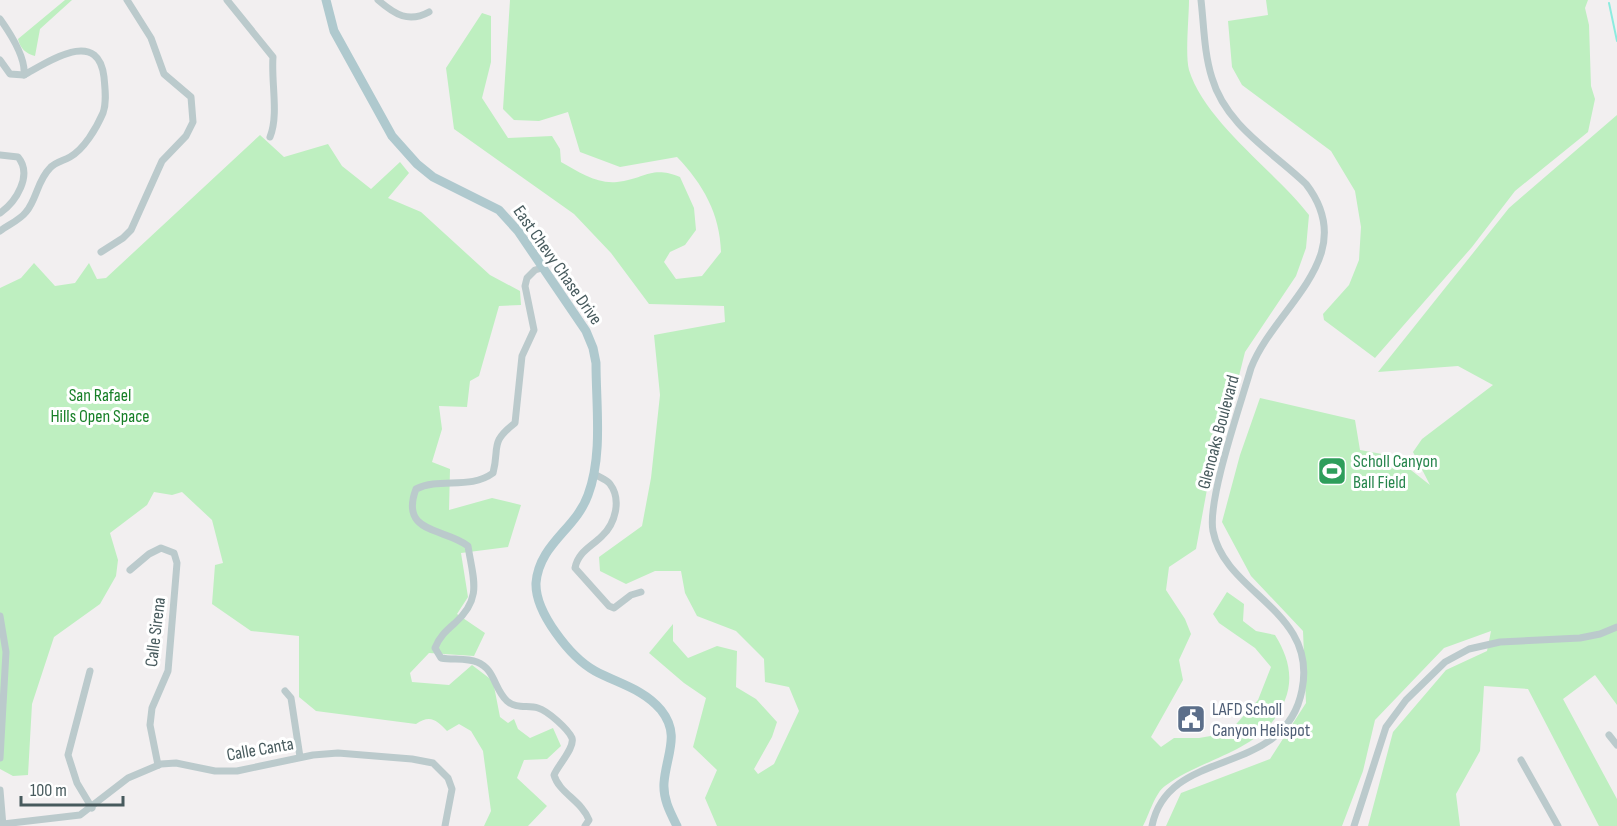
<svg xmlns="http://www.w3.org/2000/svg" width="1617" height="826" font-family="'Sofia Sans Condensed',sans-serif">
<rect width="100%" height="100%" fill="#f2eff0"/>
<!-- green -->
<g fill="#beefc0">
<path d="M 65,0 L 72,0 L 40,29 L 35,56 C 26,54 20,48 18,39 Z"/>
<path d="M 510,0 L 1189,0 C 1189,17 1185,55 1189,70 C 1205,122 1275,171 1309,215 L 1306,248 L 1296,276 L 1245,352 L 1234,396 L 1215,446 L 1196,549 L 1169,567 L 1166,590 L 1185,619 L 1191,634 L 1179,660 L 1183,680 L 1151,737 L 1161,747 L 1174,738 L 1199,738 L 1228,733 L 1258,700 L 1271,667 L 1255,648 L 1219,623 L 1213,614 L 1227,592 L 1244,604 L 1243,621 L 1256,631 L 1275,635 C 1288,656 1294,677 1285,700 C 1265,752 1205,756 1165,786 C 1155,793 1149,815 1143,826 L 717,826 L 705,798 L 717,770 L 693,747 L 706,698 L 684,683 L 649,653 L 673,624 L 673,641 L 688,658 L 717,646 L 737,651 L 736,687 L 756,699 L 777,722 L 772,737 L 754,769 L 758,774 L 774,764 L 799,711 L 789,687 L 765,682 L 764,659 L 736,631 L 697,616 L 685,593 L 681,571 L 655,571 L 626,584 L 600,571 L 599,557 L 642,526 L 651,478 L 660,395 L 654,335 L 725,322 L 724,306 L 649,304 L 611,253 L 574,214 L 454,129 L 446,68 L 482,13 L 491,16 L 491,62 L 482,98 L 508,138 L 552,136 L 560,149 L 561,162 C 579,172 596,184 617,182 C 645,179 651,165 680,177 L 694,208 L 696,230 L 685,245 L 670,252 L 664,262 L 676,279 L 702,276 L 721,252 C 720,214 703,184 677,157 L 620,167 L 580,152 L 568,112 L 539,121 L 514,120 L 503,109 Z"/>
<path d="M 1266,0 L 1588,0 L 1585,8 L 1589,25 L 1591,86 L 1595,99 L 1588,132 L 1515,191 L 1472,247 L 1375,358 L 1324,320 L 1323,314 L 1349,285 L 1359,260 L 1361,227 L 1355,191 L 1331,151 L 1242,85 L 1232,67 L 1228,21 L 1268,15 Z"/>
<path d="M 1617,115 L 1617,705 L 1595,675 L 1563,699 L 1617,799 L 1617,826 L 1599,826 L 1528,689 L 1484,686 L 1480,751 L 1456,794 L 1460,826 L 1368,826 L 1393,732 L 1446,670 L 1487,651 L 1491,631 L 1444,648 L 1375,720 L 1363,771 L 1342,826 L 1166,826 L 1181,793 L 1270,759 L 1306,703 L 1303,631 L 1251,576 L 1222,522 L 1240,455 L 1260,398 L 1355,420 L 1360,450 L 1393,456 L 1430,485 L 1413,452 L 1422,439 L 1493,385 L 1458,366 L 1378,372 L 1509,208 Z"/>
<path d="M 260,135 L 284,157 L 328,144 L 342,166 L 371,189 L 400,162 L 409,173 L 388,198 L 421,212 L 490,275 L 520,291 L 521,305 L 499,306 L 479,376 L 470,381 L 467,407 L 439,406 L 442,429 L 432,462 L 450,469 L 449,510 L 492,498 L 521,505 L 508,547 L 461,553 L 468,597 L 457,614 L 485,633 L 474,656 L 429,653 L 410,673 L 412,682 L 449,685 L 472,665 L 493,681 L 500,717 L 508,723 L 514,719 L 518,729 L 530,738 L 553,728 L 561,746 L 547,759 L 524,760 L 517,778 L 547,806 L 528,826 L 484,826 L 491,811 L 483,751 L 471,731 L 459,724 L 447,731 C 437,720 430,714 416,724 L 316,711 L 299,697 L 299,636 L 251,631 L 212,604 L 215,565 L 223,563 L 212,520 L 182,492 L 172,495 L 154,492 L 147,505 L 110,533 L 118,560 L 116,576 L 100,604 L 54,637 L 32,704 L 28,775 L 13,776 L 0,769 L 0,288 L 21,278 L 34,263 L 55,286 L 75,283 L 89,263 L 97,279 L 106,278 Z"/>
</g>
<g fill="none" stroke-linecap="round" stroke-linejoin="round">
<!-- stream -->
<path stroke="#8cecdf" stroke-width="2" d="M 1609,3 L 1617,41"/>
<!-- minor -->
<g stroke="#bbcacc" stroke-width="7">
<path d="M 227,0 L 273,57 C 271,82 279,115 270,137"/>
<path d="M 378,0 C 395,15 409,23 429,12"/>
<path d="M 0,19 C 10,33 26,57 24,75 C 48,62 98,27 104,77 C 105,89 107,102 103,113 C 96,129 84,149 70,157 C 63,161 55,162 50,168 C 37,181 37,199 26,212 C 20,220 8,225 0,231"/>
<path d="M 0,60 L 10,74 L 24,75"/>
<path d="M 0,155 L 18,157 C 33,175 16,202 0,213"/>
<path d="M 101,252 L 123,238 L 131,230 L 162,161 L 186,136 L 193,122 L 191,97 L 164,74 L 151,38 L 127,0"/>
<path d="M 542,268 L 535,270 L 527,278 L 525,286 L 534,330 L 522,356 L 515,423 C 489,443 500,447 493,473 C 470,490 440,477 416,489 C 399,534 445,528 468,546 C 473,579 483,598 455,623 C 446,631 439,637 435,648 L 441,658 C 452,660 467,658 477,662 C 495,669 494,689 507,701 C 516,709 528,705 538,708 C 548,711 568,729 572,738 C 575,748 558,765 554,775 C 559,793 582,801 589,820 L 585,826"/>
<path d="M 594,474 C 599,477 607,480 610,484 C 622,500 615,524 602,536 C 591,547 578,552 575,568 L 609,606 L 614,608 L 631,595 L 641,592"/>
<path d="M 130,570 L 149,554 L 161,548 L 174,553 L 177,563 L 168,671 L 152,708 L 150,725 L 158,765"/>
<path d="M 0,616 L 6,652 L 0,758"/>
<path d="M 90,671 L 68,755 L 77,783 L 92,808"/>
<path d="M 285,691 L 291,698 L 300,757"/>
<path d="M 1609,735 L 1617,745"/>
<path d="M 1521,760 L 1558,826"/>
<path d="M 0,790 L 3,826"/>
<path d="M 3,824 L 80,815 L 128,778 L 161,764 L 176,763 L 215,771 L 237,771 L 313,755 L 338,753 L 412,759 L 433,763 L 448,778 L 452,789 L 445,826"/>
<path d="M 1152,826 C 1168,745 1285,779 1302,690 C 1318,610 1225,594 1213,531 C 1207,500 1241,403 1251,368 C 1275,306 1362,257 1306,184 C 1273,152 1226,126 1212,78 C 1204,53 1204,26 1201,0"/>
<path d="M 1354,826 L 1386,727 L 1406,700 L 1445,662 L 1469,649 L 1500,642 L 1580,638 L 1600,634 L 1617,627"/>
</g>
<!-- major -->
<path stroke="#afc9ce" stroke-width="9" d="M 326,0 L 334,31 L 392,136 L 417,164 L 433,177 L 499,210 L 518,231 L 586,331 L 593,348 L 596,363 C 596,406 603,455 588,495 C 576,529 539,544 536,583 C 535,612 570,657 595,671 C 617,683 644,689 661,710 C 681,735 666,755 664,783 C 663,799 670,812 677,826"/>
</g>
<!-- icons -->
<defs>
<g id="stadium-square" transform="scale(1.5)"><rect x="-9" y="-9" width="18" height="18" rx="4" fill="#2e9e5b" stroke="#fff"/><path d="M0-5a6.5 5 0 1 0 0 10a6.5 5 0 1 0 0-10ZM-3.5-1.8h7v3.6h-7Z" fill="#fff"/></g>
<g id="civic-square" transform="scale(1.5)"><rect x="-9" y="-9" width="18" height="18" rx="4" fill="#5c6f8a" stroke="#fff"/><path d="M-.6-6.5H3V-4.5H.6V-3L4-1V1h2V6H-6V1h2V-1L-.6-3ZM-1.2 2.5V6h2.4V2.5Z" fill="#fff"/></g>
</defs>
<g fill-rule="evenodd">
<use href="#stadium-square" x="1332" y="471"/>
<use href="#civic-square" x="1191" y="719"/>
</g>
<g text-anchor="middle" stroke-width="6" stroke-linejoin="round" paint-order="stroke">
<!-- street labels -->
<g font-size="18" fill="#475a5d" stroke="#fff">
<text transform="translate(558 265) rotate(55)" y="6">East Chevy Chase Drive</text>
<text transform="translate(1218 432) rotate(-75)" y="6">Glenoaks Boulevard</text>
<text transform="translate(155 632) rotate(-83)" y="6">Calle Sirena</text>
<text transform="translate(260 749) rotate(-10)" y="6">Calle Canta</text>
</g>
<!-- park labels -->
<g font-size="18" fill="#177f27" stroke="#fff">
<text x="100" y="401">San Rafael<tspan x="100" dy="21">Hills Open Space</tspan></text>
</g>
<!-- leisure labels -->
<g font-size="18" fill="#27864d" stroke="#fff" text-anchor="start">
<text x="1353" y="467">Scholl Canyon<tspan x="1353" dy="21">Ball Field</tspan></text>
</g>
<!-- service labels -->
<g font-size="18" fill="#4e5e75" stroke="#fff" text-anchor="start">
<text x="1212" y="715">LAFD Scholl<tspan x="1212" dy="21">Canyon Helispot</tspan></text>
</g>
</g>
<!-- scale -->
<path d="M21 796v9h102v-9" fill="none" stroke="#475a5d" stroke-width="3"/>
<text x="30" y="796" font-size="18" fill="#475a5d" stroke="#ffffff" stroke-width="4.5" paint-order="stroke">100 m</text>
</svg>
